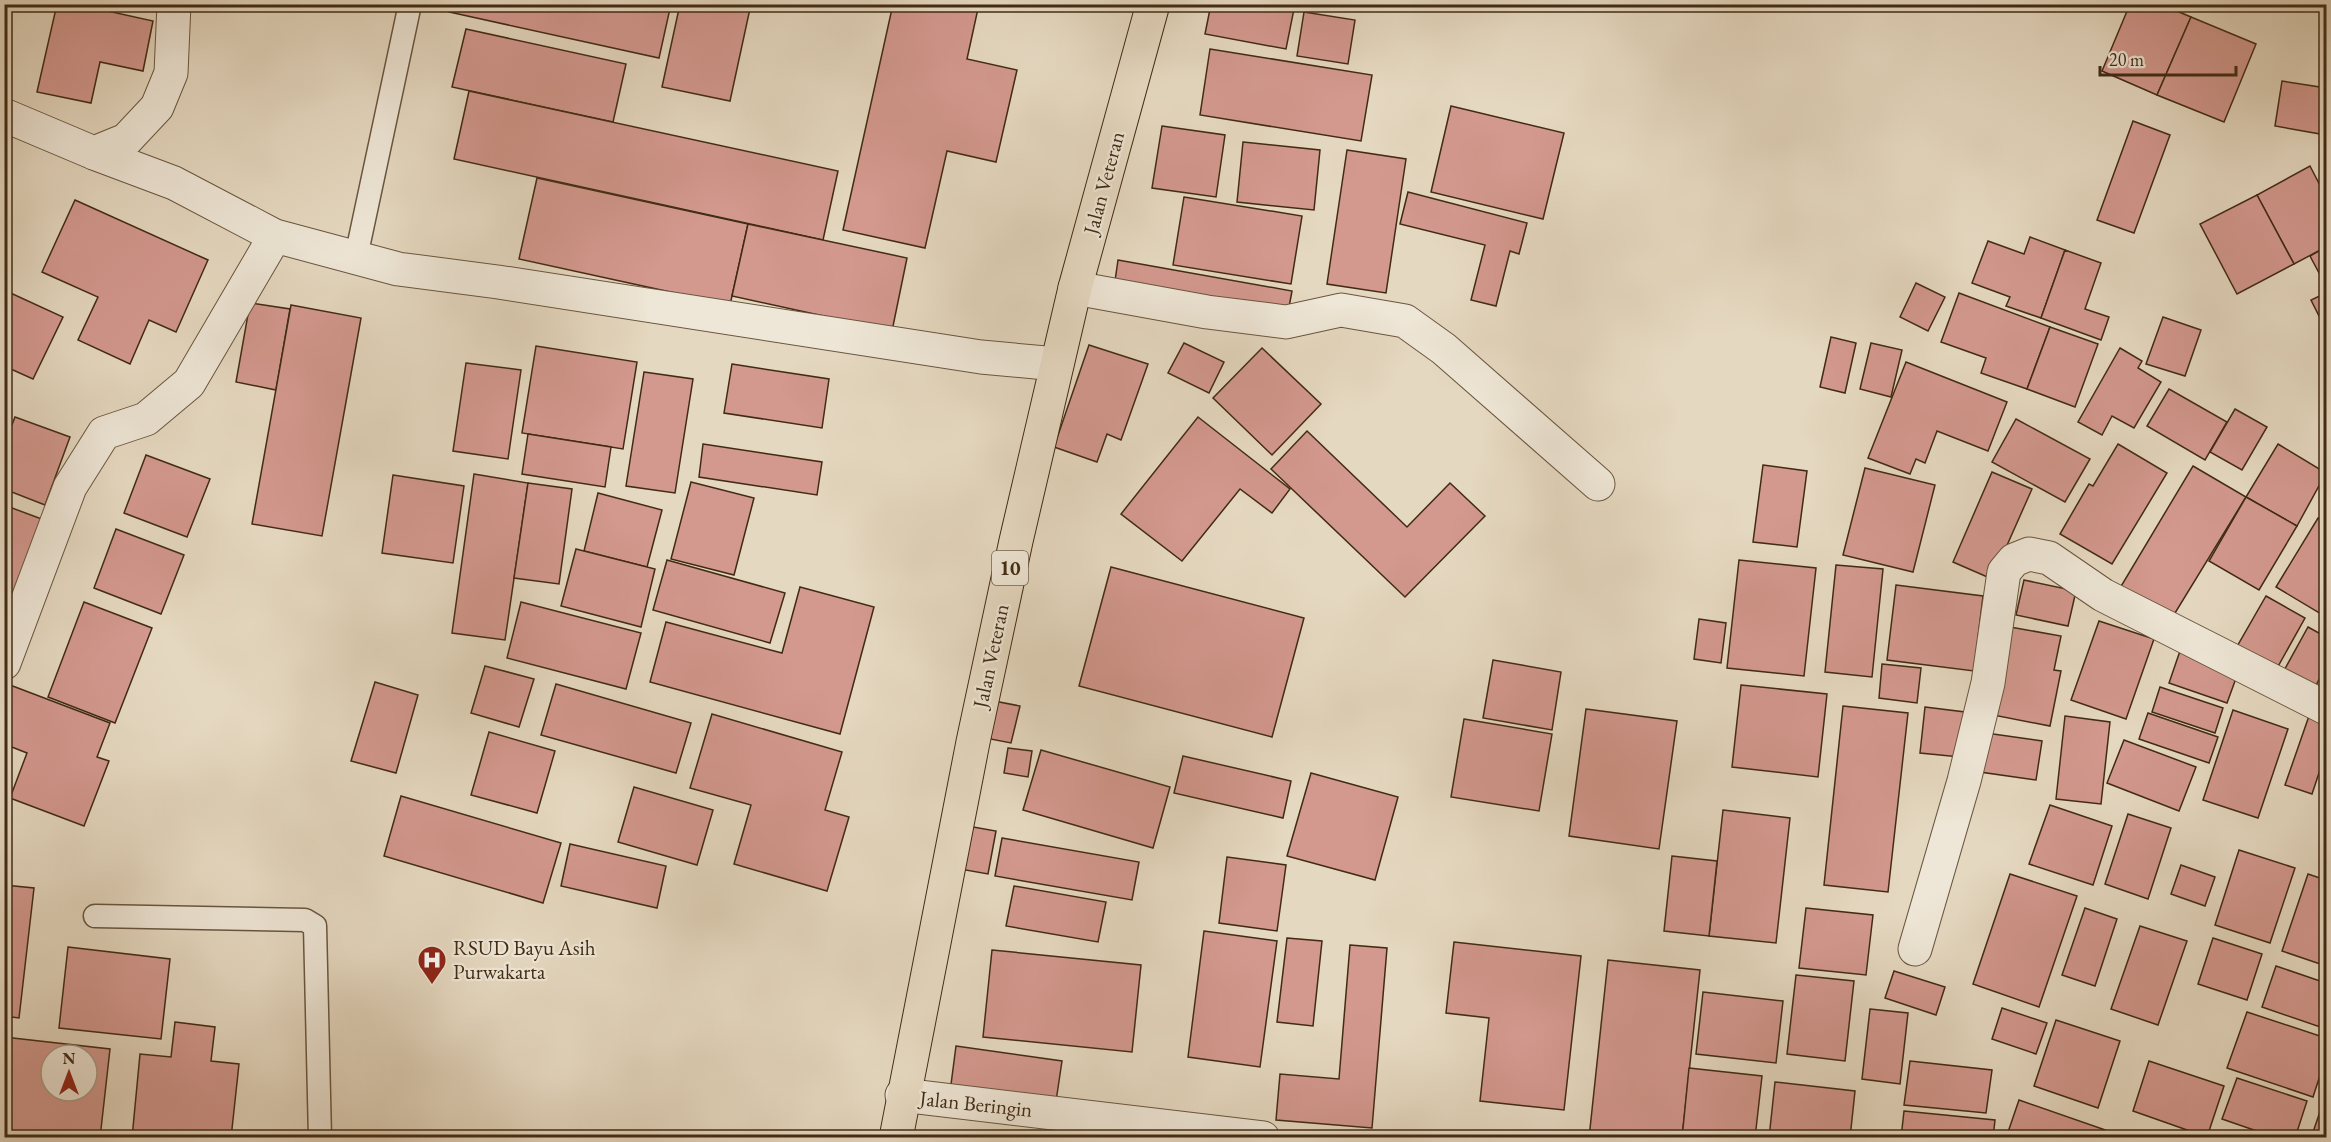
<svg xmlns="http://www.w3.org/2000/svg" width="2331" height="1142" font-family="'EB Garamond',serif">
<rect width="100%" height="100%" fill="#e5d8c0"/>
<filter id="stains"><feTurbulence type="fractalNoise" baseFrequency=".00333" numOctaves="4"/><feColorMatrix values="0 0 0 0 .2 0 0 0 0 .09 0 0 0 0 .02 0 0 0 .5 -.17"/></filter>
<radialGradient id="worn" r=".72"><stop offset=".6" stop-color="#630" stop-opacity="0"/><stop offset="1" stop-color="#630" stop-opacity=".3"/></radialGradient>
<!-- building -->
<g fill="#d3988e" stroke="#412b14" stroke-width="1.5" fill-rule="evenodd">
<path d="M 57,4 L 76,4 L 153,21 L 143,71 L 100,62 L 91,103 L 37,92 Z"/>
<path d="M 451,4 L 671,4 L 659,58 L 449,12 Z"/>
<path d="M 680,4 L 751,4 L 730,101 L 662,87 Z"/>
<path d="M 893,4 L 979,4 L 967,59 L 1017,70 L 996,162 L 947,151 L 925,248 L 843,230 Z"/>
<path d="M 1211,4 L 1295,4 L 1286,49 L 1205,34 Z"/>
<path d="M 2130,4 L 2160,4 L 2191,17 L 2157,95 L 2102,71 Z"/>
<path d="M 1304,12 L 1355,20 L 1348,64 L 1297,56 Z"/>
<path d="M 2191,17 L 2256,44 L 2224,122 L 2157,95 Z"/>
<path d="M 466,29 L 626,64 L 613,122 L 452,87 Z"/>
<path d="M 1210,49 L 1372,75 L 1361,141 L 1200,115 Z"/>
<path d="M 2282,81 L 2326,88 L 2326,135 L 2275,126 Z"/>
<path d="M 469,91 L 838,171 L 823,240 L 454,159 Z"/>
<path d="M 1451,106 L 1564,133 L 1543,219 L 1431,192 Z"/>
<path d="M 2133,121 L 2170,135 L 2134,233 L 2097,220 Z"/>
<path d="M 1162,126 L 1225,135 L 1216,197 L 1152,188 Z"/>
<path d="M 1243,142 L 1320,150 L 1314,210 L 1237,202 Z"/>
<path d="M 1347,150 L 1406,159 L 1386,293 L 1327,284 Z"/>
<path d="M 2310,166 L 2326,197 L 2326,247 L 2294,264 L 2257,195 Z"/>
<path d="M 537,178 L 748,224 L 730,305 L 519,259 Z"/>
<path d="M 1408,192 L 1527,223 L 1519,254 L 1510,251 L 1496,306 L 1471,300 L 1485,245 L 1400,224 Z"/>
<path d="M 2257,195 L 2294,264 L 2237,294 L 2200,224 Z"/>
<path d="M 1184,197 L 1302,216 L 1291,284 L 1173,265 Z"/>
<path d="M 75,200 L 208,260 L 176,332 L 149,320 L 130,364 L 78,340 L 98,297 L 42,272 Z"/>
<path d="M 748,224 L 907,258 L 892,331 L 732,296 Z"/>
<path d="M 2030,237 L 2065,250 L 2041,318 L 2006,306 L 2010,297 L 1972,283 L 1988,241 L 2024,254 Z"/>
<path d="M 2326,247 L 2326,286 L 2310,256 Z"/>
<path d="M 2065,250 L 2101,263 L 2085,309 L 2109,317 L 2101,340 L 2041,318 Z"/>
<path d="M 1118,260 L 1292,291 L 1287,318 L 1114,288 Z"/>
<path d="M 1916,283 L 1945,297 L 1928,331 L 1900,317 Z"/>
<path d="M 4,290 L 63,317 L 33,379 L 4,366 Z"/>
<path d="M 1959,293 L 2050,327 L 2027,389 L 1981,373 L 1986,358 L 1941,342 Z"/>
<path d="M 2326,293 L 2326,330 L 2311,300 Z"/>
<path d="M 250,303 L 290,309 L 276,390 L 236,382 Z"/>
<path d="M 291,305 L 361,318 L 322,536 L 252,524 Z"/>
<path d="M 2163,317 L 2201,330 L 2185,376 L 2146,364 Z"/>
<path d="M 2050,327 L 2098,344 L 2075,407 L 2027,389 Z"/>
<path d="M 1831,337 L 1856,343 L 1845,393 L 1820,387 Z"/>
<path d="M 1184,343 L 1224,362 L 1209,393 L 1168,373 Z"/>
<path d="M 1871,343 L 1902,350 L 1891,397 L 1860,389 Z"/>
<path d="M 1089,345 L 1148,364 L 1121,440 L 1107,434 L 1097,462 L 1054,447 Z"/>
<path d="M 536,346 L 637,362 L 623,449 L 522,433 Z"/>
<path d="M 1262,348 L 1321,404 L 1272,455 L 1213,398 Z"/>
<path d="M 2120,348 L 2142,361 L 2138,368 L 2161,382 L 2134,428 L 2112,416 L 2102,435 L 2078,422 Z"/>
<path d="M 1906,362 L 2007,402 L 1988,451 L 1937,431 L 1925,463 L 1916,459 L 1910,474 L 1868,458 Z"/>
<path d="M 466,363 L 521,370 L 508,459 L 453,451 Z"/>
<path d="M 732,364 L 829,379 L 822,428 L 724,413 Z"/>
<path d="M 644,372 L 693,379 L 675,493 L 626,486 Z"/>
<path d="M 2169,389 L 2227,422 L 2205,460 L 2147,426 Z"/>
<path d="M 2235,409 L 2267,427 L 2242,470 L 2210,452 Z"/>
<path d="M 15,417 L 70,437 L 45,505 L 4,489 L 4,445 Z"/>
<path d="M 1198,417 L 1290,489 L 1272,513 L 1240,489 L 1182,561 L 1121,514 Z"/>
<path d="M 2016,419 L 2090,459 L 2065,502 L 1992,462 Z"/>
<path d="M 1307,431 L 1407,527 L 1450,483 L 1485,516 L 1405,597 L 1271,469 Z"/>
<path d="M 528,434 L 611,447 L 605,487 L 522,474 Z"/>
<path d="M 703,444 L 822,462 L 817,495 L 699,477 Z"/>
<path d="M 2118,444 L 2167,473 L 2112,564 L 2060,534 L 2089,484 L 2093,486 Z"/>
<path d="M 2278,444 L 2326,473 L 2297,526 L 2246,497 Z"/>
<path d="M 146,455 L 210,479 L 187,537 L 124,513 Z"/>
<path d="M 1763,465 L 1807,471 L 1797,547 L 1753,542 Z"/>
<path d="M 2193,466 L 2246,497 L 2172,618 L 2120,588 Z"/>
<path d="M 1865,468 L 1935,485 L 1913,572 L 1843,555 Z"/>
<path d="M 1992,472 L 2032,489 L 1992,579 L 1953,562 Z"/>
<path d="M 474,474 L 528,483 L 505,640 L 452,633 Z"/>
<path d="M 393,475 L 464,486 L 453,563 L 382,553 Z"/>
<path d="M 691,482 L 754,498 L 734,575 L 671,559 Z"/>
<path d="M 528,483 L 572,489 L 559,584 L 514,578 Z"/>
<path d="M 598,493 L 662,510 L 647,567 L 584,551 Z"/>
<path d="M 2246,497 L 2297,526 L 2259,590 L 2209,561 Z"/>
<path d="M 4,505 L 47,521 L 12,614 L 4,611 Z"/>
<path d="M 2318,518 L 2326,523 L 2326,617 L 2276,587 Z"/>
<path d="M 116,529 L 184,555 L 161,614 L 94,588 Z"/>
<path d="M 576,549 L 655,569 L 641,627 L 561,606 Z"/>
<path d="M 667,560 L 785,593 L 770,643 L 653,610 Z"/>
<path d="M 1739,560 L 1816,568 L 1804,676 L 1727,668 Z"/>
<path d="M 1836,565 L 1883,569 L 1872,677 L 1825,672 Z"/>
<path d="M 1111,567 L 1304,618 L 1272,737 L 1079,686 Z"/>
<path d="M 2024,580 L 2076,591 L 2068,626 L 2016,615 Z"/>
<path d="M 1896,585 L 1983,596 L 1974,671 L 1887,660 Z"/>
<path d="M 800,587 L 874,607 L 840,734 L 650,682 L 666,622 L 782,653 Z"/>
<path d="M 2266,596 L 2305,618 L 2271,679 L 2231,657 Z"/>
<path d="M 84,602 L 152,628 L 115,723 L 48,697 Z"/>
<path d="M 521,602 L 641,633 L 626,689 L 507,658 Z"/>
<path d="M 1699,619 L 1726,623 L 1721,663 L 1694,659 Z"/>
<path d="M 2099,621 L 2154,639 L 2126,719 L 2071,700 Z"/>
<path d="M 2010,627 L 2061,636 L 2054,670 L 2061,671 L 2050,726 L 1993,715 Z"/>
<path d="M 2308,627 L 2326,637 L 2326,666 L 2312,693 L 2281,676 Z"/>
<path d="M 2180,651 L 2239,670 L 2227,703 L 2169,683 Z"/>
<path d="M 1493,660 L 1561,672 L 1552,730 L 1483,718 Z"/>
<path d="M 1882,664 L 1921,668 L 1917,703 L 1879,698 Z"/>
<path d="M 485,666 L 534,679 L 519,727 L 471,713 Z"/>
<path d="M 375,682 L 418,695 L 396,773 L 351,761 Z"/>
<path d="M 556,684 L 691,723 L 676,773 L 541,735 Z"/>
<path d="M 10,685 L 110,723 L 97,757 L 109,761 L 84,826 L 10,798 L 27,753 L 4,744 L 4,700 Z"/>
<path d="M 1741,685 L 1827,694 L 1818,777 L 1732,767 Z"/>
<path d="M 2160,687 L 2223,708 L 2215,733 L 2152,712 Z"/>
<path d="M 989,700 L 1020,706 L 1011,743 L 980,737 Z"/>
<path d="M 1843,706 L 1908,713 L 1888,892 L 1824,885 Z"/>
<path d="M 1925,707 L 1965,712 L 1960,757 L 1920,753 Z"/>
<path d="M 1586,709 L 1677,721 L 1659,849 L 1569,836 Z"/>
<path d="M 2233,710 L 2288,729 L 2258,818 L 2203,800 Z"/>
<path d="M 2148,713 L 2218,737 L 2209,763 L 2139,739 Z"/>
<path d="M 712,714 L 842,752 L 825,810 L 849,817 L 827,891 L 734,864 L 751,805 L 690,788 Z"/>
<path d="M 2065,716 L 2110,722 L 2101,804 L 2056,799 Z"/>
<path d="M 2309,716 L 2326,722 L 2326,752 L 2312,794 L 2285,785 Z"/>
<path d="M 1464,719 L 1552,734 L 1539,811 L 1451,797 Z"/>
<path d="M 489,732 L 555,751 L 537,813 L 471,795 Z"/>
<path d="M 1986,733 L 2042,741 L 2036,780 L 1980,772 Z"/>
<path d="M 2124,740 L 2196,767 L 2179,811 L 2107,783 Z"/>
<path d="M 1008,748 L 1032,751 L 1028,777 L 1004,773 Z"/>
<path d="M 1041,750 L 1170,787 L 1153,848 L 1023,810 Z"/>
<path d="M 1183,756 L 1291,781 L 1283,818 L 1174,793 Z"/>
<path d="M 1311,773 L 1398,797 L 1375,880 L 1287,856 Z"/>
<path d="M 634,787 L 713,810 L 697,865 L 618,842 Z"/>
<path d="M 401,796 L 561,843 L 543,903 L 384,856 Z"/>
<path d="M 2050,805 L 2112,826 L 2093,885 L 2029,864 Z"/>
<path d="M 1723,810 L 1790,818 L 1776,943 L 1709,936 Z"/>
<path d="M 2128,814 L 2171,828 L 2148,899 L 2105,884 Z"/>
<path d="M 962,825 L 996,831 L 988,874 L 954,868 Z"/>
<path d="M 1002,838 L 1139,862 L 1132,900 L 995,876 Z"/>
<path d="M 570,844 L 666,866 L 657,908 L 561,886 Z"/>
<path d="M 2239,850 L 2295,868 L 2270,943 L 2215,925 Z"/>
<path d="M 1672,856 L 1717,861 L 1709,936 L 1664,931 Z"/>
<path d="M 1227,857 L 1286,865 L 1277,931 L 1219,923 Z"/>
<path d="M 2181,865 L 2215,877 L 2205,906 L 2171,894 Z"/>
<path d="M 2010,874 L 2077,896 L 2039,1007 L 1973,984 Z"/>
<path d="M 2308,874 L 2326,880 L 2326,966 L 2282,951 Z"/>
<path d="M 4,885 L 34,888 L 19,1018 L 4,1016 Z"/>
<path d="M 1014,886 L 1106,902 L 1098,942 L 1006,926 Z"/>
<path d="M 1806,908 L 1873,915 L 1866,975 L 1799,968 Z"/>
<path d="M 2085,908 L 2117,919 L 2095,986 L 2062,975 Z"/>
<path d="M 2140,926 L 2187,941 L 2158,1025 L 2111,1009 Z"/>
<path d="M 1204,931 L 1277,941 L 1260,1067 L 1188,1057 Z"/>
<path d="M 1287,938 L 1322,941 L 1313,1026 L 1277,1022 Z"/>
<path d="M 2213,938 L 2262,954 L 2247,1000 L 2198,984 Z"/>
<path d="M 1454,942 L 1581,956 L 1564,1110 L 1480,1101 L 1489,1018 L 1446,1013 Z"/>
<path d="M 1350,945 L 1387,948 L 1372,1128 L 1276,1120 L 1280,1074 L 1339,1079 Z"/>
<path d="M 68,947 L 170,959 L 161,1039 L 59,1028 Z"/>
<path d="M 992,950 L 1141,965 L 1132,1052 L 983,1037 Z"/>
<path d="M 1608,960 L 1700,970 L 1682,1138 L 1589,1138 Z"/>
<path d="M 2276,966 L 2326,983 L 2326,1029 L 2262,1007 Z"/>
<path d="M 1894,971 L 1945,987 L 1936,1015 L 1885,998 Z"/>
<path d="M 1796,975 L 1854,981 L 1845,1061 L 1787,1054 Z"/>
<path d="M 1703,992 L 1783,1001 L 1776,1063 L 1696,1054 Z"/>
<path d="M 2002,1008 L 2047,1023 L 2036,1054 L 1992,1039 Z"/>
<path d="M 1870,1009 L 1908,1013 L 1900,1084 L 1862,1079 Z"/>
<path d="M 2247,1012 L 2326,1038 L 2326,1057 L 2313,1097 L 2227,1068 Z"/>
<path d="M 2056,1020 L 2120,1041 L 2098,1108 L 2034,1086 Z"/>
<path d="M 175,1022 L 215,1027 L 211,1061 L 239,1064 L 231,1138 L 132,1138 L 140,1054 L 171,1057 Z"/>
<path d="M 4,1037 L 110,1049 L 100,1138 L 4,1138 ZM 51,1055 L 87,1055 L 87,1091 L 51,1091 Z"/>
<path d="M 956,1046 L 1062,1061 L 1055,1108 L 950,1092 Z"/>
<path d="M 1910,1061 L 1992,1070 L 1986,1113 L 1904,1105 Z"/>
<path d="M 2149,1061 L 2224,1086 L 2207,1137 L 2133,1111 Z"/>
<path d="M 1689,1068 L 1762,1076 L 1755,1138 L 1682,1138 Z"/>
<path d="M 2237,1078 L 2307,1101 L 2295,1138 L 2277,1138 L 2222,1119 Z"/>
<path d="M 1775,1082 L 1855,1091 L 1850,1138 L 1769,1138 Z"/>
<path d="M 2325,1097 L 2326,1138 L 2311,1138 Z"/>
<path d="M 2019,1100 L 2114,1133 L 2113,1138 L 2006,1138 Z"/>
<path d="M 1904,1111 L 1995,1120 L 1993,1138 L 1901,1138 Z"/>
</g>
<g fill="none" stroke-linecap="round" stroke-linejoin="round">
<!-- service casing -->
<g stroke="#6a563f" stroke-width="25">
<g id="service">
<path d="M 356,257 L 410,4"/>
<path d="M 95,916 L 305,920 L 315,926 L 320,1138"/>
</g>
</g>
<!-- minor casing -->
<g stroke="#6a563f" stroke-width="35">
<g id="minor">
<path d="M 4,115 L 94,153 L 174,183 L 275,236 L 398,269 L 498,282 L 981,357 L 1057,364"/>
<path d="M 94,153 L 126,140 L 157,107 L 171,73 L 174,4"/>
<path d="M 1075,288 L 1207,312 L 1286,322 L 1341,310 L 1405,321 L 1444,349 L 1598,484"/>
<path d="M 4,663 L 70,487 L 104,433 L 146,419 L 189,383 L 275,236"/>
<path d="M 1915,949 L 1964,781 L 1988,683 L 2004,572 L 2014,560 L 2029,554 L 2049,558 L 2103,595 L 2326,708"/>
<path d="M 902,1095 L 1263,1138"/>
</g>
</g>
<!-- trunk casing -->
<g stroke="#412b14" stroke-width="35">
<path id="trunk" d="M 896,1138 L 973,742 L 1016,541 L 1075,288 L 1153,4"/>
</g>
<!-- service -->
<use href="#service" stroke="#eee6d6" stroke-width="22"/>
<!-- minor -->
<use href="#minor" stroke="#eee6d6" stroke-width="33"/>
<!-- trunk -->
<use href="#trunk" stroke="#e5d8c0" stroke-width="33"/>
</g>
<!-- icons -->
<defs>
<g id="hospital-pin" transform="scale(1.5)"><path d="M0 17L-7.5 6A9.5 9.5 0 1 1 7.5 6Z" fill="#8f2418" stroke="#eee6d6"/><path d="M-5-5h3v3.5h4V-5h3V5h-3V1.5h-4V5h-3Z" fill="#fff"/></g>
</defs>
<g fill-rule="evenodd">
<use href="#hospital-pin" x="432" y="960"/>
</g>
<g text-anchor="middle" stroke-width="4.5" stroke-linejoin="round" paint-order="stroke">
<!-- shield labels -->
<rect fill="#eee6d6" stroke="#75634e" stroke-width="1.5" x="992" y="551" width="36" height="34" rx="4.5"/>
<g font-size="20" font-weight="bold" fill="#412b14">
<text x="1010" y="575">10</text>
</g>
<!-- street labels -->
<g font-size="21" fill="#412b14" stroke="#eee6d6">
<text transform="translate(1104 183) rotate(-75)" y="7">Jalan Veteran</text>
<text transform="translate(991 656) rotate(-78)" y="7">Jalan Veteran</text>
<text transform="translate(976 1104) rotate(6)" y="7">Jalan Beringin</text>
</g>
<!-- poi labels -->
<g font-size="21" fill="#412b14" stroke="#eee6d6" text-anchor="start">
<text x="453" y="955">RSUD Bayu Asih<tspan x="453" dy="24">Purwakarta</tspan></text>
</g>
</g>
<!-- margin -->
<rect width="2331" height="1142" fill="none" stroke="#e5d8c0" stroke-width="24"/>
<rect x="6" y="6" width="2319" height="1130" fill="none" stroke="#412b14" stroke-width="3"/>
<rect x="12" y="12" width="2307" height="1118" fill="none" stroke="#412b14" stroke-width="1.5"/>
<!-- north arrow -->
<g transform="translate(69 1073)"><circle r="28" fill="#eee6d6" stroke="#a99b88" stroke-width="1.5"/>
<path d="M0-4.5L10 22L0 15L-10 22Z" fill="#8f2418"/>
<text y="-9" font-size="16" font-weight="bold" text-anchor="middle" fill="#412b14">N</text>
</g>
<!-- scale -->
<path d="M2100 66v9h136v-9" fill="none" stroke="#412b14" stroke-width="3"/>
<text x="2109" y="66" font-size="18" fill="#412b14" stroke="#eee6d6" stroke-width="4.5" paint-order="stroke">20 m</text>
<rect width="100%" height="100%" filter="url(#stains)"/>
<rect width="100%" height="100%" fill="url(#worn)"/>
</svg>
